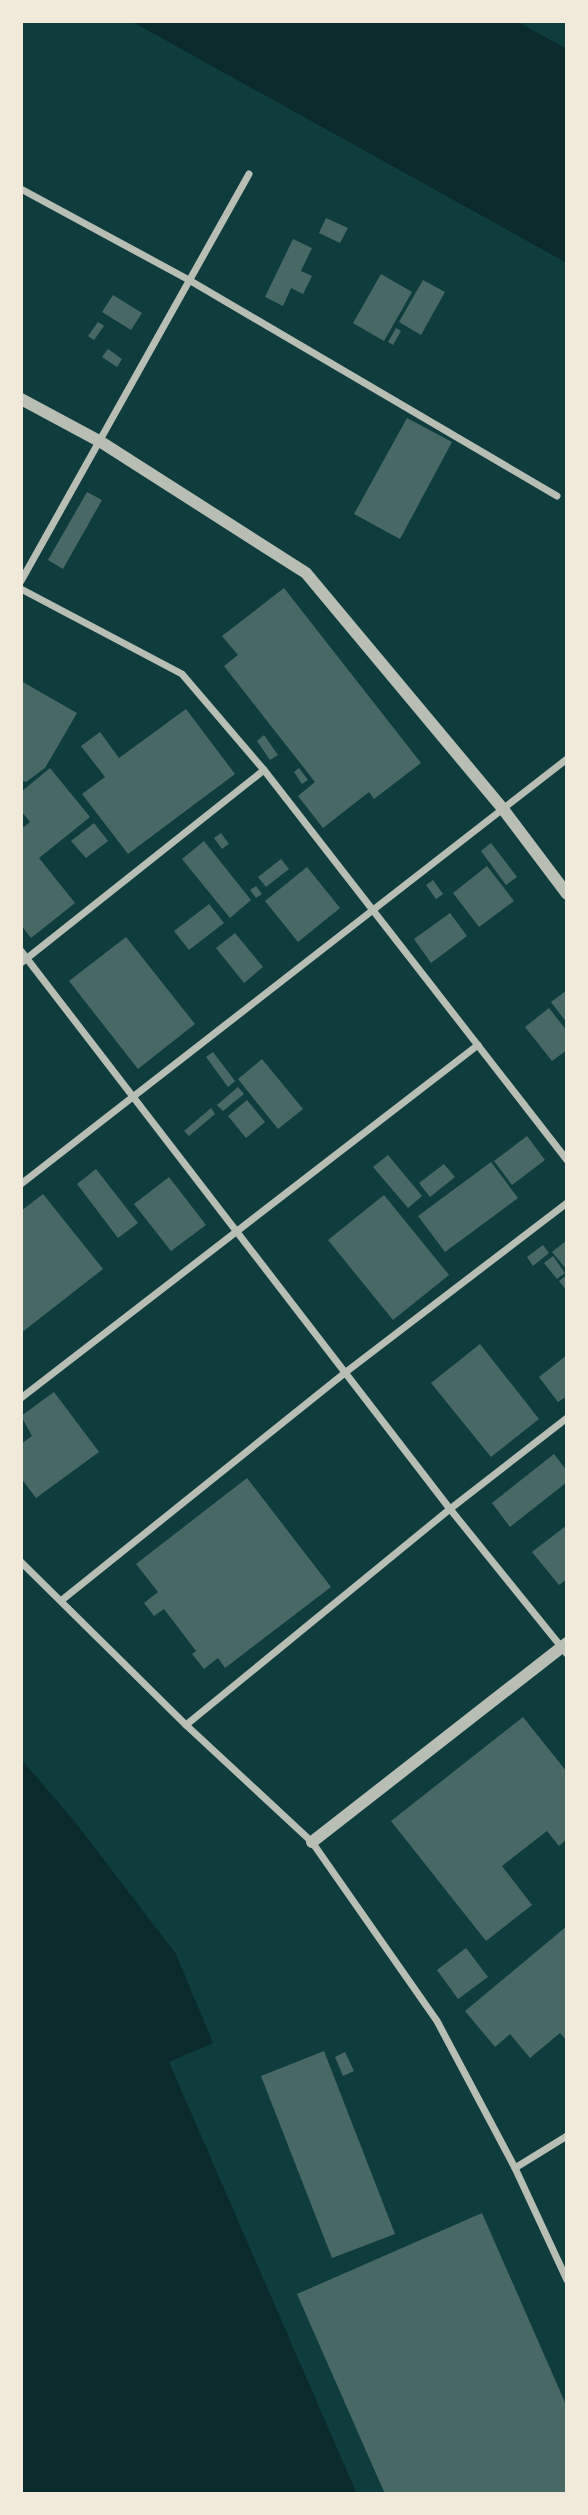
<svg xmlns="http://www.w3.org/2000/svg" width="588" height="2515" font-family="'Fira Sans',sans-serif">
<rect width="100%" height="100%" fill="#0f3d3e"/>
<!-- water -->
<g fill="#0a2a2b">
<path d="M 131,21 L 516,21 L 567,49 L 567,263 Z"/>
<path d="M 21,1759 L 75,1822 L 176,1954 L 213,2043 L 169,2062 L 357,2494 L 21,2494 Z"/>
</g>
<!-- building -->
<g fill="#486865">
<path d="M 326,218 L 348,228 L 340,243 L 319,233 Z"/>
<path d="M 293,239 L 312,248 L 301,271 L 312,276 L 303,294 L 291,288 L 283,306 L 265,297 Z"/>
<path d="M 381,274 L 412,292 L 384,341 L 353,323 Z"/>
<path d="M 423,280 L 445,292 L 421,335 L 399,322 Z"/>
<path d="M 113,295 L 142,313 L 131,330 L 102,312 Z"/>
<path d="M 98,322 L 104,326 L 94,340 L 88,336 Z"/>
<path d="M 396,328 L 401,331 L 393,345 L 388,342 Z"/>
<path d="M 108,349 L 122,359 L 117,367 L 102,357 Z"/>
<path d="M 407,418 L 452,442 L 400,539 L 354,514 Z"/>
<path d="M 87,492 L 102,500 L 63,569 L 48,560 Z"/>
<path d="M 284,588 L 421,763 L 374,799 L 369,792 L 323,828 L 298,796 L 315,782 L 224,666 L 238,655 L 222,636 Z"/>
<path d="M 21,681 L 77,713 L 45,768 L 26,782 L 21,780 Z"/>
<path d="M 186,709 L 235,774 L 128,854 L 82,794 L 105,777 L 81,746 L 100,732 L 119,758 Z"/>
<path d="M 264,735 L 278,755 L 270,760 L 257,741 Z"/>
<path d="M 50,768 L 90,817 L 39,858 L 75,903 L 31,938 L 21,925 L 21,829 L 30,822 L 21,811 L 21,792 Z"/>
<path d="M 299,768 L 308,780 L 302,784 L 294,772 Z"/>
<path d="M 94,823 L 108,841 L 86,858 L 71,841 Z"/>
<path d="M 221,833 L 229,844 L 222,849 L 214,838 Z"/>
<path d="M 204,841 L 251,900 L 230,918 L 182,859 Z"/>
<path d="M 491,843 L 517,877 L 506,885 L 481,851 Z"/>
<path d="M 281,859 L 289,869 L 266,887 L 258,877 Z"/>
<path d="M 487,866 L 514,901 L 479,927 L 453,893 Z"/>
<path d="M 307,867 L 340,908 L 298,942 L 265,901 Z"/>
<path d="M 433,880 L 443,894 L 436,899 L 426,885 Z"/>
<path d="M 256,886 L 262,894 L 256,898 L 250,890 Z"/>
<path d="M 209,904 L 224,923 L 189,950 L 174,931 Z"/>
<path d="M 450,913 L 467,936 L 431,963 L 414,939 Z"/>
<path d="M 235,933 L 263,967 L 244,983 L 216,948 Z"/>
<path d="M 126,937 L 195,1024 L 138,1069 L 69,981 Z"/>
<path d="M 567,990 L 567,1023 L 551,1002 Z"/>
<path d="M 549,1008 L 567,1031 L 567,1050 L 552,1061 L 525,1027 Z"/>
<path d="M 213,1052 L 235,1081 L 228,1087 L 206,1057 Z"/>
<path d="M 262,1059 L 303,1109 L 278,1129 L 238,1079 Z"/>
<path d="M 238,1087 L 244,1094 L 223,1111 L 217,1105 Z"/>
<path d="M 247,1100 L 265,1122 L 246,1138 L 228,1116 Z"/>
<path d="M 211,1108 L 215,1114 L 189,1136 L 184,1131 Z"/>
<path d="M 527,1136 L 545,1160 L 512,1185 L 494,1161 Z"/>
<path d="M 388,1155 L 422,1196 L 408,1208 L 373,1167 Z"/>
<path d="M 491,1162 L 518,1198 L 445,1252 L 418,1216 Z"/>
<path d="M 444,1164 L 455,1177 L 430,1197 L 419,1183 Z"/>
<path d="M 96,1169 L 138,1223 L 118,1238 L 77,1184 Z"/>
<path d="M 169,1177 L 206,1225 L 171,1251 L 134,1204 Z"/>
<path d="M 43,1194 L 103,1269 L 21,1333 L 21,1211 Z"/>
<path d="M 384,1195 L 449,1275 L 393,1320 L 328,1240 Z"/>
<path d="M 567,1240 L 567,1270 L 552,1252 Z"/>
<path d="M 543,1245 L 549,1253 L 533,1266 L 527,1257 Z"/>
<path d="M 553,1256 L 565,1273 L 557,1279 L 544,1263 Z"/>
<path d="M 567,1275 L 567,1291 L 559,1281 Z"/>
<path d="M 480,1344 L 539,1419 L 491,1457 L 431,1383 Z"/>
<path d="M 567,1355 L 567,1396 L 558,1402 L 539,1377 Z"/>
<path d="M 54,1392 L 99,1452 L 36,1498 L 21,1478 L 21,1444 L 32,1436 L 21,1416 Z"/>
<path d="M 554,1454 L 567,1471 L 567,1482 L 510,1527 L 492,1503 Z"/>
<path d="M 247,1478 L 331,1587 L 225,1668 L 218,1658 L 204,1669 L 192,1654 L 196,1651 L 164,1609 L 154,1616 L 144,1603 L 158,1592 L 136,1564 Z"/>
<path d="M 567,1525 L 567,1579 L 559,1585 L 532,1552 Z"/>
<path d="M 523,1717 L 567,1772 L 567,1839 L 559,1846 L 547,1831 L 502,1866 L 532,1905 L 486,1941 L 391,1821 Z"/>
<path d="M 567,1926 L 567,2041 L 560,2033 L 530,2058 L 510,2034 L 495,2047 L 465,2011 Z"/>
<path d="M 466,1948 L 488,1977 L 458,1999 L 437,1970 Z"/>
<path d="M 324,2051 L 395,2234 L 332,2258 L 261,2076 Z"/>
<path d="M 345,2052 L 354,2071 L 343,2076 L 335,2057 Z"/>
<path d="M 482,2213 L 567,2407 L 567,2494 L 385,2494 L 297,2294 Z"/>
</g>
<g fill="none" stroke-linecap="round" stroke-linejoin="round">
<!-- minor -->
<g stroke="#b8beb3" stroke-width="7">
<path d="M 21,189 L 189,280 L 557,496"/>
<path d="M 21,581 L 249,174"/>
<path d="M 21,589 L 182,674 L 264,770 L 567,1160"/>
<path d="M 21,951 L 450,1509 L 567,1654"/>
<path d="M 21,963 L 264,770"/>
<path d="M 21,1184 L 567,759"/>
<path d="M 21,1398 L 478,1045"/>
<path d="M 21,1562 L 186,1725 L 312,1842 L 437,2021 L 515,2168 L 567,2280"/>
<path d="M 62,1600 L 346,1372 L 567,1203"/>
<path d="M 186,1725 L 450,1509 L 567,1418"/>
<path d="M 515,2168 L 567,2136"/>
</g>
<!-- tertiary -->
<g stroke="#b8beb3" stroke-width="12">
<path d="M 21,399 L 101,442 L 306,573 L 503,809 L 567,894"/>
<path d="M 312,1842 L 567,1643"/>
</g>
</g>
<!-- border -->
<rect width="588" height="2515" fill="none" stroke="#f1e9da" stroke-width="46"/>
</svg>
